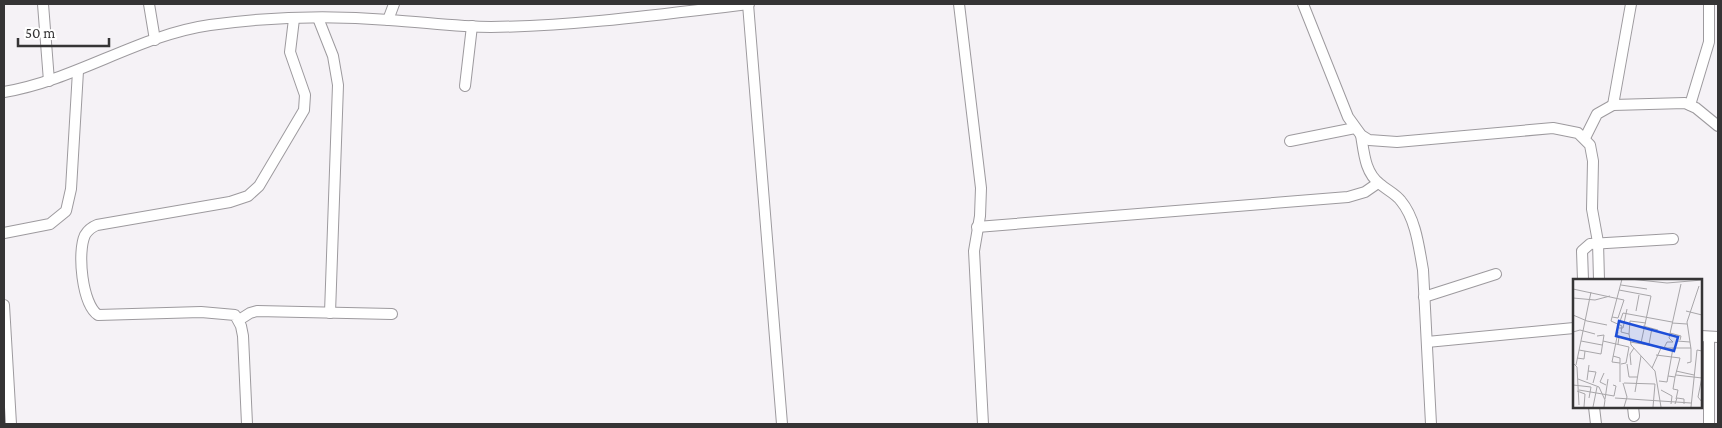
<svg xmlns="http://www.w3.org/2000/svg" width="1722" height="428" font-family="'Crimson Pro',serif">
<rect width="100%" height="100%" fill="#f5f2f6"/>
<g fill="none" stroke-linecap="round" stroke-linejoin="round">
<!-- street casing -->
<g stroke="#9d9a9e" stroke-width="12">
<g id="street">
<path d="M 43,4 L 49,81"/>
<path d="M 149,4 L 155,40"/>
<path d="M 748,4 L 782,424"/>
<path d="M 959,4 L 981,188 L 980,216 L 974,251 L 983,424"/>
<path d="M 1303,4 L 1348,117 L 1361,135 L 1369,140 L 1397,142 L 1553,128 L 1578,133 L 1590,145 L 1593,161 L 1592,209 L 1598,242 L 1599,280"/>
<path d="M 318,18 L 333,56 L 338,85 L 330,313"/>
<path d="M 388,20 L 394,4"/>
<path d="M 465,86 L 472,26"/>
<path d="M 4,92 C 76,80 139,35 210,25 C 268,17 330,15 389,20 C 423,22 457,27 491,27 C 577,26 664,14 749,4"/>
<path d="M 1613,105 L 1631,4"/>
<path d="M 1690,105 L 1709,42 L 1709,4"/>
<path d="M 1361,135 C 1364,153 1365,173 1380,184 C 1387,190 1396,194 1401,201 C 1416,219 1419,248 1423,270 L 1431,424"/>
<path d="M 1585,138 L 1597,114 L 1613,105 L 1685,103 L 1696,108 L 1718,126"/>
<path d="M 1290,141 L 1355,128"/>
<path d="M 977,227 L 1348,197 L 1365,192 L 1378,183"/>
<path d="M 4,233 L 50,224 L 66,211 L 71,189 L 78,71"/>
<path d="M 1583,280 L 1582,251 L 1590,244 L 1673,239"/>
<path d="M 1424,297 L 1496,274"/>
<path d="M 4,305 L 11,424"/>
<path d="M 239,320 L 250,313 L 257,311 L 392,314"/>
<path d="M 1701,336 L 1718,337"/>
<path d="M 1709,337 L 1709,424"/>
<path d="M 1427,342 L 1574,328"/>
<path d="M 1594,407 L 1596,424"/>
<path d="M 1633,407 L 1634,416"/>
<path d="M 247,424 L 243,336 L 241,326 L 235,315 L 201,312 L 98,315 C 82,304 77,252 85,235 C 88,230 92,227 97,225 L 230,202 L 248,196 L 259,186 L 304,110 L 305,95 L 290,52 L 294,19"/>
</g>
</g>
<!-- street -->
<use href="#street" stroke="#fff" stroke-width="10"/>
</g>
<!-- overview -->
<g transform="translate(1573 279)">
<rect width="129" height="129" fill="#f5f2f6"/>
<path fill="none" stroke="#a8a6a9" stroke-width="1" d="M 49,0 L 38,42 L 49,47 L 48,53 L 56,55 L 58,66 L 82,92 L 88,128M 57,0 L 94,4 L 129,1M 48,6 L 74,10M 0,10 L 51,21 L 45,39 L 39,38M 46,11 L 78,17 L 68,64M 0,19 L 22,21 L 37,17M 63,32 L 66,16M 113,32 L 129,36M 0,36 L 14,42M 14,42 L 34,46M 99,44 L 114,45M 46,45 L 50,34 L 99,43M 70,47 L 85,51M 46,49 L 50,49 L 54,30M 0,53 L 7,51 L 22,55M 45,53 L 39,83 L 47,84M 97,54 L 108,57 L 107,61M 56,55 L 57,42 L 73,44M 105,56 L 104,62 L 117,63M 8,62 L 29,66M 30,62 L 56,68 L 53,84 L 48,85M 57,63 L 94,69 L 118,69M 45,65 L 46,58 L 55,60M 76,65 L 79,49M 91,69 L 94,63 L 100,63 L 96,59 L 108,5M 6,71 L 28,75 L 31,56 L 24,57M 83,76 L 107,79 L 102,98 L 95,97M 40,77 L 47,79 L 47,103M 4,79 L 11,80 L 12,72M 0,84 L 4,88 L 6,126M 114,84 L 118,83 L 118,70 L 114,43 L 126,7M 54,85 L 56,98 L 64,98M 3,86 L 18,13M 58,86 L 57,75 L 61,69M 79,89 L 88,69M 15,92 L 23,93 L 20,104M 103,92 L 121,96M 31,94 L 27,103 L 33,106M 103,96 L 129,99M 102,98 L 100,110 L 105,111 L 103,120M 129,98 L 125,118 L 129,123M 5,100 L 26,108 L 32,121 L 31,128M 14,101 L 16,86M 86,102 L 94,103 L 100,69M 50,104 L 54,118 L 51,128M 51,104 L 82,105 L 80,128M 0,106 L 18,108 L 16,119M 6,111 L 41,117 L 43,107 L 40,106M 88,111 L 99,117 L 98,125M 4,112 L 12,115 L 11,128M 62,113 L 68,77M 42,119 L 118,124M 32,120 L 35,100M 102,125 L 104,119 L 111,120 L 111,125M 20,128 L 24,108M 118,128 L 124,71 L 129,72"/>
<path fill="#1d4ed8" fill-opacity="0.15" stroke="#1d4ed8" stroke-width="2.5" d="M 46,42 L 105,58 L 101,72 L 43,57 Z"/>
<rect width="129" height="129" fill="none" stroke="#353435" stroke-width="2.5"/>
</g>
<!-- border -->
<rect width="1722" height="428" fill="none" stroke="#353435" stroke-width="10"/>
<!-- scale -->
<path d="M18 38v8h91v-8" fill="none" stroke="#353435" stroke-width="2.5"/>
<text x="25" y="38" font-size="15" fill="#353435" stroke="#ffffff" stroke-width="4" paint-order="stroke">50 m</text>
</svg>
